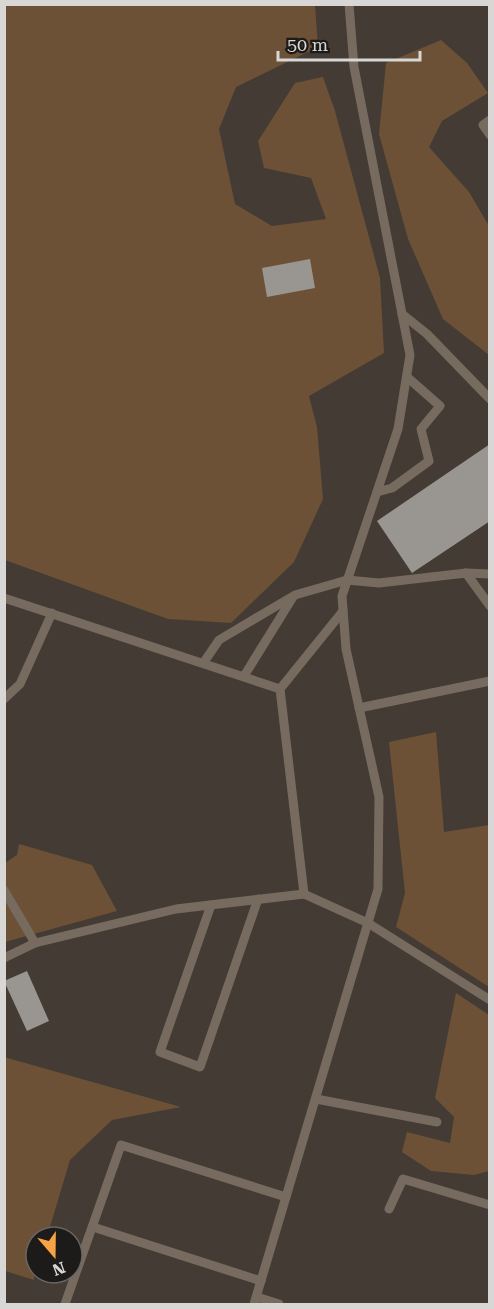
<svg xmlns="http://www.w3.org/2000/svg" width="494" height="1309" font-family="'Roboto Serif',serif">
<rect width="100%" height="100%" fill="#353330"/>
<!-- built -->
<path fill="#433b34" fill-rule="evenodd" d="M 5,5 L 489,5 L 489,1304 L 5,1304 ZM 36,1237 L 72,1237 L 72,1273 L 36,1273 Z"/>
<!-- green -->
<g fill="#6c5136">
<path d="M 4,5 L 315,5 L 318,47 L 236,87 L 219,129 L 235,204 L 272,226 L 326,219 L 311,178 L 264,168 L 258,141 L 295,83 L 323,77 L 335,111 L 380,278 L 384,353 L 309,396 L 317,427 L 323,499 L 294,562 L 231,623 L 168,619 L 5,560 Z"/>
<path d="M 441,40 L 467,63 L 488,93 L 442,121 L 429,147 L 469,192 L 489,226 L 489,355 L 443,319 L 408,239 L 379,134 L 386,63 Z"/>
<path d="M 436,732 L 444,832 L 489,825 L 489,987 L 396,927 L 405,893 L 389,742 Z"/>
<path d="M 19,844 L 92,865 L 117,911 L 5,942 L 5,863 L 17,855 Z"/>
<path d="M 456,993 L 489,1015 L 489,1171 L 474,1175 L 431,1171 L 402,1152 L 407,1132 L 450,1143 L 454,1117 L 435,1098 Z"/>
<path d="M 4,1057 L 181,1107 L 112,1120 L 70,1160 L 47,1237 L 36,1237 L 34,1280 L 5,1271 Z"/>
</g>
<!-- building -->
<g fill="#999692">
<path d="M 310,259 L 315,288 L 267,297 L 262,268 Z"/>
<path d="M 490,444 L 490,521 L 412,573 L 377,521 Z"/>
<path d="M 27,971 L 49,1021 L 27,1031 L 4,981 Z"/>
</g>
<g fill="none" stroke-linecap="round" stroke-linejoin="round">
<!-- lane -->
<g stroke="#776b5f" stroke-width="9">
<path d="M 490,120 L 483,125 L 490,135"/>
<path d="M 402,314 L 427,334 L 490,399"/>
<path d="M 377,492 L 392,488 L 429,461 L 421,429 L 440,406 L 407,377"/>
<path d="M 466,573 L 490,574"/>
<path d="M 4,598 L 280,689 L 343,611"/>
<path d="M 204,662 L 219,640 L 295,595 L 347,580 L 379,583 L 466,573 L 490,606"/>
<path d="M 244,676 L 293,597"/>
<path d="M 280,689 L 304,894 L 368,923 L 490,1000"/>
<path d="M 4,699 L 20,684 L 52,613"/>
<path d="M 359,708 L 490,681"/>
<path d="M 4,890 L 35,943"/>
<path d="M 211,905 L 160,1052 L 200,1067 L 258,899"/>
<path d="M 4,958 L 35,943 L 176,909 L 304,894"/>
<path d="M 316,1099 L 437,1122"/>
<path d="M 389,1209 L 403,1179 L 490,1205"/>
<path d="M 93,1227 L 261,1281"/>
<path d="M 257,1297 L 279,1304"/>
<path d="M 65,1304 L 121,1145 L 286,1197"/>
<path d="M 254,1304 L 378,889 L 379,797 L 346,649 L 342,596 L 398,429 L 410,355 L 354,67 L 349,4"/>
</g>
</g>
<!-- border -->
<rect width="494" height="1309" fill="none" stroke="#d8d7d5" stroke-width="12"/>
<!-- north arrow -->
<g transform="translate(54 1255) rotate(160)"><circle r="28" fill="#1c1b19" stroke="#676664" stroke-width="1.5"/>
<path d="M0-4.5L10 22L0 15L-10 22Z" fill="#f5a345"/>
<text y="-9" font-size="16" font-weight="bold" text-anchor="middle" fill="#d8d7d5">N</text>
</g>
<!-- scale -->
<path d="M278 51v9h142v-9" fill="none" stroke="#d8d7d5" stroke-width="3"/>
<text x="287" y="51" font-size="18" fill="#d8d7d5" stroke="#1c1b19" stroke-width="4.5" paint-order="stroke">50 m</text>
</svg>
